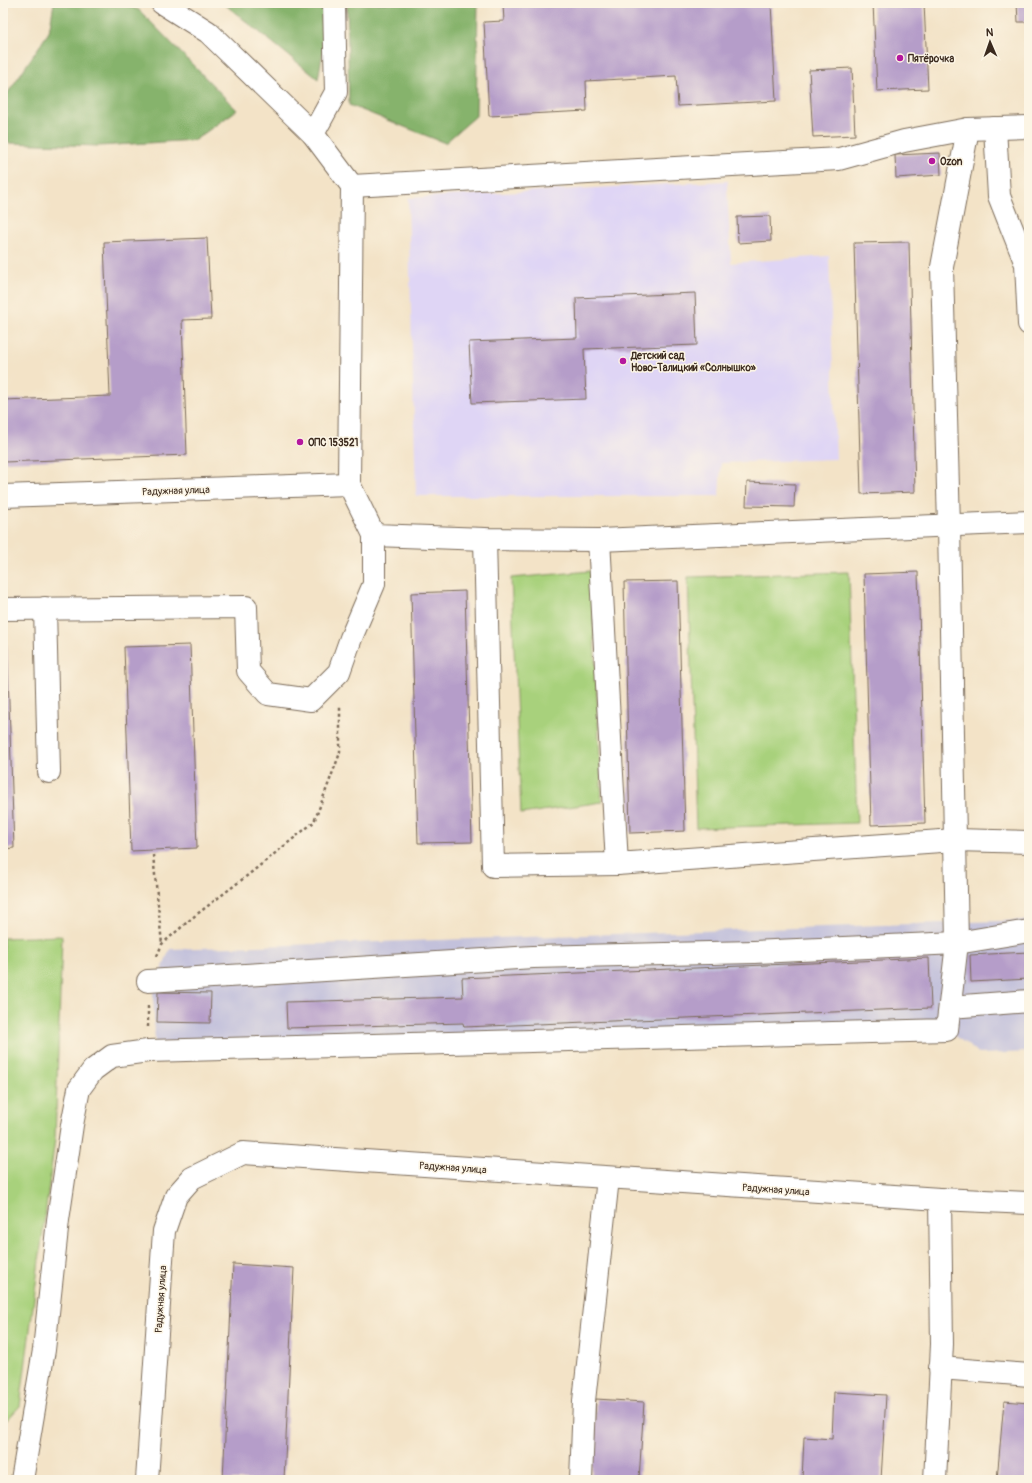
<svg xmlns="http://www.w3.org/2000/svg" width="1032" height="1483" font-family="Pangolin,sans-serif">
<rect width="100%" height="100%" fill="#fcf5e5"/>
<filter id="ink" filterUnits="userSpaceOnUse"><feTurbulence type="fractalNoise" baseFrequency=".025" numOctaves="2"/><feDisplacementMap in="SourceGraphic" scale="8" xChannelSelector="R" yChannelSelector="G"/><feConvolveMatrix kernelMatrix="1 2 1 2 8 2 1 2 1" color-interpolation-filters="sRGB"/></filter>
<filter id="wash" filterUnits="userSpaceOnUse"><feTurbulence type="fractalNoise" baseFrequency=".012" numOctaves="4" result="noise"/><feDisplacementMap in="SourceGraphic" scale="16" xChannelSelector="R" yChannelSelector="G"/><feGaussianBlur stdDeviation="0.9" result="paint"/><feColorMatrix in="noise" values="0 0 0 0 0 0 0 0 0 0 0 0 0 0 0 0 0 1.4 0 .05"/><feComposite in="paint" operator="in"/></filter>
<g filter="url(#wash)">
<rect width="100%" height="100%" fill="#f3e3c7"/>
<!-- built -->
<path fill="#dfd5f5" d="M 728,181 L 727,187 L 731,263 L 829,256 L 836,459 L 721,463 L 719,496 L 416,496 L 408,198 Z"/>
<!-- industrial -->
<path fill="#c3c1db" d="M 1029,920 L 1029,1052 L 980,1054 L 947,1030 L 155,1043 L 153,990 L 170,949 Z"/>
<!-- green -->
<g fill="#a8d17c" stroke="#727e4d">
<path d="M 591,571 L 602,802 L 521,814 L 511,578 Z"/>
<path d="M 849,572 L 857,823 L 696,828 L 688,577 Z"/>
<path d="M 62,936 L 55,1139 L 20,1406 L 3,1424 L 3,938 Z"/>
</g>
<!-- forest -->
<g fill="#86b36c" stroke="#606e45">
<path d="M 54,3 L 121,3 L 139,10 L 237,110 L 195,140 L 99,146 L 8,143 L 5,97 L 49,32 Z"/>
<path d="M 223,3 L 322,3 L 324,46 L 318,79 Z"/>
<path d="M 347,3 L 478,3 L 476,116 L 445,143 L 349,105 Z"/>
</g>
<g id="blocks">
<!-- building -->
<g fill="#b59dc9">
<path d="M 537,3 L 771,3 L 776,101 L 678,106 L 676,76 L 586,81 L 587,111 L 489,116 L 484,22 L 504,21 L 503,5 Z"/>
<path d="M 873,3 L 924,3 L 928,89 L 877,91 Z"/>
<path d="M 1017,3 L 1029,3 L 1029,22 L 1018,22 Z"/>
<path d="M 852,68 L 855,135 L 813,137 L 809,70 Z"/>
<path d="M 940,153 L 941,175 L 896,178 L 895,155 Z"/>
<path d="M 770,216 L 771,241 L 738,243 L 737,217 Z"/>
<path d="M 207,238 L 211,319 L 182,320 L 187,455 L 4,462 L 3,400 L 110,396 L 104,242 Z"/>
<path d="M 909,242 L 915,492 L 861,494 L 854,243 Z"/>
<path d="M 695,293 L 697,345 L 584,349 L 586,399 L 472,403 L 469,342 L 577,338 L 576,298 Z"/>
<path d="M 747,482 L 795,484 L 794,507 L 746,506 Z"/>
<path d="M 918,572 L 925,823 L 871,825 L 864,574 Z"/>
<path d="M 678,581 L 685,831 L 630,833 L 624,582 Z"/>
<path d="M 465,591 L 472,842 L 418,843 L 411,593 Z"/>
<path d="M 3,645 L 7,645 L 14,848 L 3,849 Z"/>
<path d="M 190,645 L 197,848 L 131,851 L 124,647 Z"/>
<path d="M 1029,952 L 1029,979 L 971,982 L 970,955 Z"/>
<path d="M 929,958 L 931,1008 L 464,1027 L 463,1023 L 287,1028 L 286,1002 L 463,997 L 462,978 Z"/>
<path d="M 158,992 L 211,993 L 210,1023 L 157,1022 Z"/>
<path d="M 233,1264 L 294,1268 L 284,1480 L 223,1480 Z"/>
<path d="M 834,1392 L 886,1395 L 881,1480 L 802,1480 L 804,1437 L 832,1439 Z"/>
<path d="M 596,1399 L 644,1402 L 639,1480 L 591,1480 Z"/>
<path d="M 1004,1401 L 1029,1403 L 1029,1480 L 997,1480 Z"/>
</g>
</g>
</g>
<g filter="url(#ink)">
<use href="#blocks" fill-opacity="0" stroke="#7b6b59" stroke-width="1"/>
<g fill="none" stroke-linecap="round" stroke-linejoin="round">
<!-- minor casing -->
<g stroke="#7b6b59" stroke-width="24">
<g id="minor">
<path d="M 162,3 L 208,32 L 313,134 L 352,186 L 349,484 L 374,535 L 485,539 L 599,540 L 1029,522"/>
<path d="M 995,128 L 999,196 L 1026,264 L 1029,324"/>
<path d="M 313,134 L 336,92 L 334,3"/>
<path d="M 352,186 L 839,159 L 904,141 L 968,129 L 1029,127"/>
<path d="M 3,496 L 349,484"/>
<path d="M 485,539 L 493,866 L 617,864 L 599,540"/>
<path d="M 45,608 L 49,772"/>
<path d="M 3,609 L 246,607 L 248,671 L 268,694 L 311,700 L 339,672 L 351,638 L 374,584 L 374,535"/>
<path d="M 617,864 L 955,840 L 1029,842"/>
<path d="M 148,981 L 533,957 L 754,952 L 957,943 L 1029,931"/>
<path d="M 950,1007 L 1029,1001"/>
<path d="M 940,1368 L 1029,1375"/>
<path d="M 22,1480 L 44,1350 L 58,1220 L 72,1125 L 79,1089 L 93,1070 L 112,1056 L 148,1051 L 947,1030 L 957,943 L 949,526 L 942,267 L 968,129"/>
<path d="M 147,1480 L 164,1231 L 176,1196 L 192,1178 L 243,1153 L 940,1199 L 1029,1203"/>
<path d="M 581,1480 L 584,1401 L 608,1178"/>
<path d="M 935,1480 L 942,1344 L 940,1199"/>
</g>
</g>
<!-- path -->
<g stroke="#7b6b59" stroke-width="2.5" stroke-dasharray="3 3" stroke-linecap="butt">
<path d="M 153,855 L 162,944"/>
<path d="M 157,956 L 162,944 L 192,918 L 248,875 L 314,822 L 340,753 L 340,706"/>
<path d="M 148,1027 L 148,1006"/>
</g>
<!-- minor -->
<use href="#minor" stroke="#fff" stroke-width="22"/>
</g>
</g>
<!-- markers -->
<g fill="#b5179e" stroke="#fcf5e5" stroke-width="1.5">
<circle cx="900" cy="58" r="4"/>
<circle cx="932" cy="161" r="4"/>
<circle cx="623" cy="361" r="4"/>
<circle cx="300" cy="442" r="4"/>
</g>
<g text-anchor="middle" stroke-width="3" stroke-linejoin="round" paint-order="stroke">
<!-- poi labels -->
<g font-size="10" font-weight="bold" fill="#3b2a1e" stroke="#fcf5e5" text-anchor="start">
<text x="908" y="62">Пятёрочка</text>
<text x="940" y="165">Ozon</text>
<text x="631" y="359">Детский сад<tspan x="631" dy="12">Ново-Талицкий «Солнышко»</tspan></text>
<text x="308" y="446">ОПС 153521</text>
</g>
<!-- street labels -->
<g font-size="10" fill="#3b2a1e" stroke="#fcf5e5">
<text transform="translate(176 490) rotate(-2)" y="4">Радужная улица</text>
<text transform="translate(453 1167) rotate(4)" y="4">Радужная улица</text>
<text transform="translate(776 1189) rotate(4)" y="4">Радужная улица</text>
<text transform="translate(160 1299) rotate(-86)" y="4">Радужная улица</text>
</g>
</g>
<!-- margin -->
<rect width="1032" height="1483" fill="none" stroke="#fcf5e5" stroke-width="16"/>
<!-- north arrow -->
<g transform="translate(990 42) rotate(358)" stroke="#fcf5e5" stroke-width="3" paint-order="stroke">
<path d="M0-3L7 15L0 10L-7 15Z" fill="#3b2a1e"/>
<text y="-6" font-size="11" font-weight="bold" text-anchor="middle" fill="#3b2a1e">N</text>
</g>
</svg>
